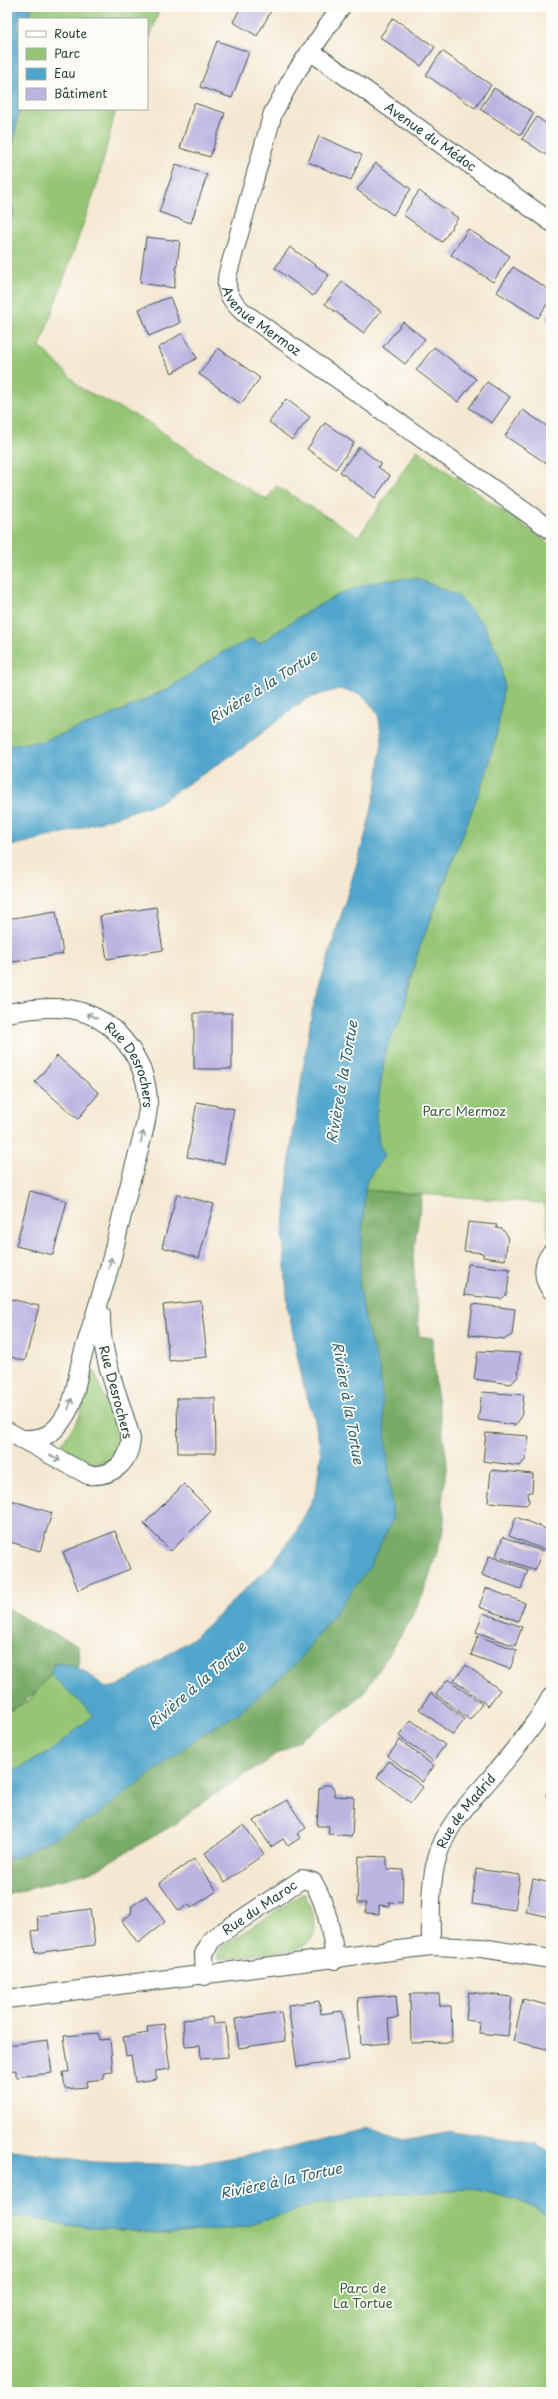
<svg xmlns="http://www.w3.org/2000/svg" width="558" height="2399" font-family="'Playpen Sans',sans-serif">
<rect width="100%" height="100%" fill="#fdfcf7"/>
<filter id="ink" filterUnits="userSpaceOnUse"><feTurbulence type="fractalNoise" baseFrequency=".025" numOctaves="2"/><feDisplacementMap in="SourceGraphic" scale="8" xChannelSelector="R" yChannelSelector="G"/><feConvolveMatrix kernelMatrix="1 2 1 2 8 2 1 2 1" color-interpolation-filters="sRGB"/></filter>
<filter id="wash" filterUnits="userSpaceOnUse"><feTurbulence type="fractalNoise" baseFrequency=".012" numOctaves="4" result="noise"/><feDisplacementMap in="SourceGraphic" scale="16" xChannelSelector="R" yChannelSelector="G"/><feGaussianBlur stdDeviation="0.9" result="paint"/><feColorMatrix in="noise" values="0 0 0 0 0 0 0 0 0 0 0 0 0 0 0 0 0 1.4 0 .05"/><feComposite in="paint" operator="in"/></filter>
<g filter="url(#wash)">
<rect width="100%" height="100%" fill="#f5e8d2"/>
<path fill="#95c675" stroke="#5a8254" d="M31,7h129l-10,31 -3,-1v-18h-117z
M19,109h97l-19,76 -57,161 42,43 66,33 61,43 58,35 9,-14 83,50 58,-86 134,95v692l-2,1 -5,-35 -179,-13 2,-10 18,-25 -6,-11 -3,-28 10,-67 16,-33 15,-61 69,-181 12,-46 -121,-146 -31,10 -41,21 -45,30 -38,10 -54,36 -67,31 -62,22 -32,3v-512l7,-22 -7,-15v-15z
M92,1372h3l2,6c5,15 21,52 22,64 0,7 -3,12 -8,16 -14,15 -36,-3 -49,-11v-4l17,-25z
M50,1674l44,41 -43,36 -44,23v-62l22,-11z
M302,1894h3c9,25 21,44 -10,56l-75,9 -3,-2 3,-9z
M470,2189l52,13 29,15v175h-544v-175h19l41,8 101,9 75,-7 70,-22 81,-12z"/>
<path fill="#78ab66" stroke="#4c744d" d="M365,1190l57,5 -9,61 6,80 14,2 2,42 12,82 -5,40 3,12 -3,22 -19,59 -16,30 -44,69 -26,22 -134,86 -26,21 -84,48 -86,24v-36l12,-3 185,-123 33,-19 57,-48 72,-340 -7,-42z
M7,1608l34,20 37,17 1,22 -15,-4 -10,1c-8,23 -26,37 -47,48z"/>
<path fill="#50a5cc" stroke="#387180" d="M7,7h24l-1,12h-11v90l-12,72z
M7,196l7,14 -7,23z
M416,578l41,17 27,30 15,31 5,26 -6,46 -12,46 -69,181 -15,61 -16,33 -10,67 3,28 6,11 -18,25 -2,10 -6,94 7,42 14,46 13,147 -24,49 -75,98 -57,48 -33,19 -108,83 -77,40 -12,3v-85l44,-23 43,-36 -44,-41 4,-10c22,-3 36,12 53,24l14,-3 74,-48 78,-74 24,-33 19,-37 5,-40 -7,-37 -10,-27 -16,-80 -5,-72 7,-82 22,-144 54,-178 11,-49 5,-44 -4,-27 -17,-19 -23,-5 -32,10 -66,51 -82,53 -86,28 -65,16v-102l32,-3 62,-22 67,-31 53,-36 31,-14 9,4c35,-24 73,-52 115,-61 13,-3 27,-3 40,-4z
M369,2127l35,13 47,-9 85,12 15,11v63l-29,-15 -52,-13 -76,4 -81,12 -70,22 -75,7 -101,-9 -41,-8h-19v-68l86,13 96,3 101,-17z"/>
<g id="blocks">
<path fill="#bcb4e1" d="M241,7h23l7,4 -14,25 -24,-14z
M393,18l42,29 -14,19 -41,-29z
M217,41l32,11 -17,46 -32,-11z
M442,51l49,34 -16,23 -49,-33z
M494,88l40,25 -13,22 -41,-26z
M194,103l31,10 -15,44 -30,-9z
M537,117l14,10v31l-29,-19z
M319,136l43,19 -11,25 -43,-18z
M376,163l35,26 -18,26 -36,-25z
M176,164l31,11 -16,48 -32,-11z
M419,191l39,27 -16,24 -39,-27z
M468,229l42,27 -17,26 -42,-27z
M146,237l34,4 -6,47 -34,-5z
M290,247l39,28 -16,21 -38,-28z
M513,267l38,24v7l-13,20 -41,-26z
M342,282l39,29 -17,22 -39,-29z
M170,297l10,26 -31,13 -10,-27z
M551,310v13l-6,-4z
M403,322l22,17 -20,25 -22,-17z
M182,333l15,25 -25,15 -14,-25z
M434,347l42,32 -18,23 -42,-32z
M218,348l42,30 -19,26 -42,-30z
M487,382l23,15 -18,26 -23,-15z
M286,399l24,18 -18,23 -23,-18z
M523,410l28,19v27l-5,7 -41,-27z
M325,423l29,20 -18,26 -29,-20z
M359,447l22,17 -3,3 12,9 -15,22 -35,-26z
M156,907l7,43 -56,9 -7,-43z
M56,911l7,43 -56,9v-44z
M194,1013h38v56h-38z
M57,1056l42,37 -21,26 -43,-37z
M197,1102l37,7 -10,55 -37,-7z
M30,1191l37,10 -14,54 -37,-9z
M177,1194l37,10 -15,54 -37,-11z
M468,1222l29,3 -1,3 6,1 6,7 -3,24 -22,-3v-4l-19,-2z
M468,1264l42,5 -3,25 -6,5 -37,-4z
M7,1298l32,8 -14,55 -18,-5z
M201,1301l6,56 -38,4 -6,-56z
M473,1304l42,5 -3,26 -7,4 -36,-4z
M478,1351l42,2 -2,24 -7,7 -37,-5z
M482,1392l42,3 -3,23 -6,7 -37,-5z
M177,1398h38l1,55h-38z
M486,1433l43,3 -3,23 -6,7 -37,-5z
M491,1470l42,4 -1,18h-4l1,10 -3,3 -38,-3z
M184,1484l27,27 -40,40 -27,-27z
M7,1499l45,14 -12,38 -33,-10z
M516,1517l35,14v11l-3,9 -39,-15z
M115,1531l15,38 -52,21 -15,-38z
M503,1537l39,14 -7,19 -39,-14z
M489,1556l39,14 -7,19 -39,-14z
M486,1588l39,15 -7,18 -39,-14z
M483,1613l39,14 -7,19 -39,-14z
M478,1636l39,14 -7,19 -39,-14z
M466,1665l34,25 -12,16 -34,-26z
M448,1679l34,25 -12,16 -34,-26z
M431,1693l34,26 -12,16 -34,-26z
M411,1720l34,25 -12,16 -34,-25z
M400,1740l34,26 -12,16 -34,-26z
M389,1761l34,26 -12,16 -34,-26z
M550,1776h1v21l-5,-1z
M324,1785h6l4,5v6l20,1 -2,39 -24,-2 1,-8h-12l2,-37z
M287,1800l19,28 -9,6 3,4 -12,8 -5,-7 -12,8 -17,-26z
M244,1825l20,29 -39,28 -20,-29z
M359,1856l28,1v12l16,1 -1,33 -13,-1v4l-10,-1v9l-13,-1v-10h-9z
M194,1859l23,32 -26,17 -2,-4 -10,7 -20,-28z
M476,1869l44,6 -5,35 -43,-6z
M533,1879l18,4v34l-25,-5z
M146,1896l19,26 -27,21 -16,-22 9,-7 1,-8z
M90,1909l5,36 -60,8 -3,-22 7,-1 -2,-14z
M469,1992l43,5 -4,39 -29,-3 1,-11 -14,-2z
M410,1994h29l1,12h11l1,36 -41,1z
M396,1995l2,23 -10,1 2,24 -29,2 -3,-47z
M523,1999l28,7v44l-38,-9z
M319,2001l2,13 21,-3 7,49 -52,7 -9,-62z
M281,2012l4,29 -46,7 -4,-29z
M212,2017l1,7 13,-1 2,34 -27,2 -1,-14 -15,1 -2,-26z
M164,2024l6,45 -15,2 2,8 -22,3 -4,-27 -5,1 -3,-19 25,-4 -1,-7z
M98,2033l1,7 11,-1 3,33 -9,1v6l-18,2 1,6 -22,2 -2,-17h6l-5,-36z
M48,2040l4,33 -36,4v-7l-9,1v-26z"/>
</g>
</g>
<g filter="url(#ink)">
<use href="#blocks" fill-opacity="0" stroke="#3f574c" stroke-width="1"/>
<g fill="none" stroke-linecap="round" stroke-linejoin="round">
<defs>
<g id="street">
<path id="s1" d="M341,7l-47,68 -21,38 -45,160c-4,17 2,27 15,39l308,218"/>
<path id="s2" d="M310,51l241,171"/>
<path id="s3" d="M7,1013c21,-4 42,-7 63,-4 46,8 79,52 78,98 -1,16 -7,34 -11,50 -9,33 -17,66 -25,100 -9,35 -21,69 -31,104 -4,17 -6,40 -16,55 -11,19 -23,24 -44,23"/>
<path d="M551,1253c-9,11 -9,26 0,37"/>
<path d="M7,1431l81,44c25,2 41,-12 43,-36 -11,-42 -31,-81 -30,-125"/>
<path id="s4" d="M431,1946c0,-29 -2,-59 6,-88 9,-32 31,-54 52,-78 22,-26 46,-53 62,-83"/>
<path id="s5" d="M205,1976l-1,-22 8,-15 90,-60 11,3c14,22 19,52 22,78"/>
<path d="M7,1999l424,-53 51,2 69,11"/>
</g>
</defs>
<use href="#street" stroke="#3f574c" stroke-width="20"/>
<use href="#street" stroke="#fff" stroke-width="18"/>
</g>
<defs><path id="oneway-shaft" d="M-6 0H5M1.5-3L5.5 0L1.5 3" fill="none" stroke-width="1.6" stroke-linecap="round" stroke-linejoin="round"/></defs>
<g stroke="#8f9e9a">
<use href="#oneway-shaft" transform="translate(92 1016) rotate(-156)"/>
<use href="#oneway-shaft" transform="translate(142 1137) rotate(-76)"/>
<use href="#oneway-shaft" transform="translate(110 1263) rotate(-76)"/>
<use href="#oneway-shaft" transform="translate(70 1404) rotate(-72)"/>
<use href="#oneway-shaft" transform="translate(55 1458) rotate(29)"/>
</g>
</g>
<g text-anchor="middle" stroke-width="3.5" stroke-linejoin="round" paint-order="stroke">
<g font-size="13" fill="#1f3d34" stroke="#fdfcf7">
<text dy="5" stroke="none"><textPath href="#s2" startOffset="148">Avenue du Médoc</textPath></text>
<text dy="5" stroke="none"><textPath href="#s1" startOffset="356">Avenue Mermoz</textPath></text>
<text dy="5" stroke="none"><textPath href="#s3" startOffset="152">Rue Desrochers</textPath></text>
<text transform="translate(116 1392) rotate(75)" y="5">Rue Desrochers</text>
<text dy="5" stroke="none"><textPath href="#s4" startOffset="144">Rue de Madrid</textPath></text>
<text dy="5" stroke="none"><textPath href="#s5" startOffset="96">Rue du Maroc</textPath></text>
</g>
<g font-size="13" fill="#3c5f44" stroke="#fdfcf7">
<text x="464" y="1116">Parc Mermoz</text>
<text x="363" y="2293">Parc de<tspan x="363" dy="15">La Tortue</tspan></text>
</g>
<g font-size="14" font-style="italic" fill="#306169" stroke="#fdfcf7">
<text transform="translate(263 687) rotate(-32)" y="5">Rivière à la Tortue</text>
<text transform="translate(342 1082) rotate(-80)" y="5">Rivière à la Tortue</text>
<text transform="translate(348 1403) rotate(80)" y="5">Rivière à la Tortue</text>
<text transform="translate(197 1685) rotate(-41)" y="5">Rivière à la Tortue</text>
<text transform="translate(281 2181) rotate(-12)" y="5">Rivière à la Tortue</text>
</g>
</g>
<rect width="558" height="2399" fill="none" stroke="#fdfcf7" stroke-width="24"/>
<rect x="18" y="18" width="130" height="92" fill="#fdfcf7" stroke="#a4b0a9"/>
<rect x="26" y="31" width="20" height="6" fill="#ffffff" stroke="#a4b0a9"/>
<text x="54" y="38" font-size="12" fill="#1f3d34">Route</text>
<rect x="26" y="48" width="20" height="12" fill="#95c675" stroke="#a4b0a9"/>
<text x="54" y="58" font-size="12" fill="#1f3d34">Parc</text>
<rect x="26" y="68" width="20" height="12" fill="#50a5cc" stroke="#a4b0a9"/>
<text x="54" y="78" font-size="12" fill="#1f3d34">Eau</text>
<rect x="26" y="88" width="20" height="12" fill="#bcb4e1" stroke="#a4b0a9"/>
<text x="54" y="98" font-size="12" fill="#1f3d34">Bâtiment</text>
</svg>
